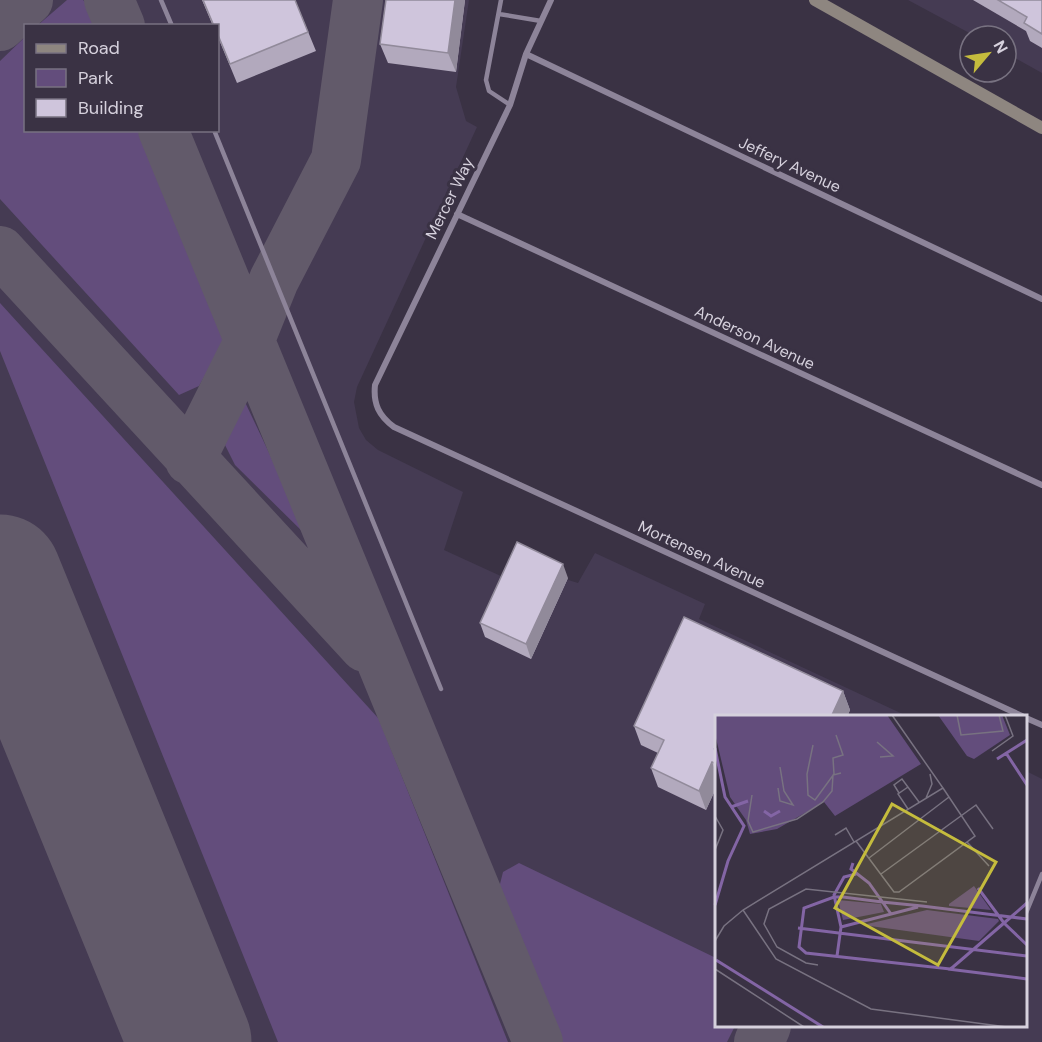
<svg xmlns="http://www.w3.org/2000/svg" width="1042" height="1042" font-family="'DM Sans',sans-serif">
<rect width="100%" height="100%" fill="#3a3244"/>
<path fill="#453b53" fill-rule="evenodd" d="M0,0h469l-13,87 10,34 11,6 -120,260 -3,15 5,26 7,12 12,10 85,42 -19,58 111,51 10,-22 13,4 17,-30 110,51 -6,15 208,97h-191v310h310v-255l16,8v263h-1042zM26,26h192v104h-192z
M908,0h134v73l-36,-20v-17h-31z"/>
<path fill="#634d7c" d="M67,0h16l8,7 7,18h-60z
M25,37l1,93 114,1 85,210 -26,45 -20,9 -179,-196v-138z
M0,303l379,416 129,323h-230l-278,-691z
M244,400l66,139 -75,-74 -10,-20z
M519,863l197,95v68h19l-8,16h-166l-62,-154 4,-16z"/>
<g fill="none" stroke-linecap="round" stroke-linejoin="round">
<path stroke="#625a6a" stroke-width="50" d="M109,0l11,26
M0,26l28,-26
M163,130l375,912
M0,251l365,396
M190,460l59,-118 25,-62 62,-120 22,-160
M759,1042l7,-16"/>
<path stroke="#625a6a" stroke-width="123" d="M0,576l190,466"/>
<path stroke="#8d8499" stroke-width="4.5" d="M161,0l11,26
M501,0l-15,80 3,11 21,14
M499,14l42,7
M214,130l227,559
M1026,913l16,-39"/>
<path stroke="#8d8499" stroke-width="6" d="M551,0l-25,54 -16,51 -135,280c-2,19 4,31 19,42l628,289
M526,54l516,245
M457,214l585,271
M1026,718l16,7"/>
<path stroke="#8e8680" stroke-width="12" d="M815,0l227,128"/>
</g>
<path fill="#b2a9bd" d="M202,0h93l21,51 -79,32 -19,-46v-11h-5z
M386,0h79l-9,72 -68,-9 -8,-19z
M973,0h69v48l-12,-7 -4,-10z
M568,578l-37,81 -46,-22 -5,-14z
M684,617l159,74 7,19 -3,7h-130v69l-11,24 -48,-23 -7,-19 7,-15 -17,-8 -7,-19z"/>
<path fill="#918a9a" d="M455,0h10l-9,72 -8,-19z
M563,564l5,14 -37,81 -5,-15z
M843,691l7,19 -3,7h-16z
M712,762l5,13v11l-11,24 -7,-19z"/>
<path fill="#cfc5dc" stroke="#918a9a" stroke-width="1.5" d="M203,0h92l13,32 -78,32 -12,-29v-9h-4z
M386,0h69l-7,53 -68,-9z
M998,0h44v34l-18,-11 3,-6z
M517,542l46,22 -37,80 -46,-21z
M684,617l159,74 -12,26h-114v47l-5,-2 -13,29 -48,-23 13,-28 -30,-14z"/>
<g text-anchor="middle" stroke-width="6" stroke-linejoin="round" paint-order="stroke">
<g font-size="16" fill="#d6d1dd" stroke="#3a3244">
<text transform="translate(790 164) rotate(25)" y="6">Jeffery Avenue</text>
<text transform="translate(449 198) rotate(-64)" y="6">Mercer Way</text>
<text transform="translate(755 337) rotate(25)" y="6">Anderson Avenue</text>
<text transform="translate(702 554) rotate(25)" y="6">Mortensen Avenue</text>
</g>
</g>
<g transform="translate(715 715)">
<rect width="312" height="312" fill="#3a3244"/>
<path d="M0,0h172l34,49 -86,52 -11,-14 -47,27 -27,5 -4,-14 -16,-23 -15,-63zM223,0h64l8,20 -36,24 -7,-3zM259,171l17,24 -42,-4v-2zM123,185l43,4 3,8 -41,8zM212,195l71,9 1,2 -20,20 -116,-16z" fill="#634d7c"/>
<path fill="none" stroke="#8365a5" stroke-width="3" d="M0,33l10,49 19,29 -16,35 -13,44M291,38l21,32M282,44l30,-19M16,92l17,-6M49,96l7,5 9,-5M138,148l-2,6 18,14 22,31M263,173l26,35 23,22M312,188l-16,14 -7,6 -44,38 -7,6 -3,2 -144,-16 -7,-6 5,-39 30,-11h9l39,5 40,4 89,11 16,2M126,212l-7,-32 10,-18 12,-3M83,213l229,28M122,241l4,-29 77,-20M1,245l107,67M233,254l79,10"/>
<path fill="none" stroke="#787281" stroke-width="1.5" d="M242,0l4,20 42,-4 -4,-16M162,27l16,14 -13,1M98,30l-6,29 1,21 7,5 19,-26 -1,-16 10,-3 -7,-20M277,36l21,-15 -8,-21M193,72l-10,7 10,15M63,73l2,13 13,4 -9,-14 -4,-24M184,78l-5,-8 8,-6 17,23M37,80l-4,26 5,11 44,-13 26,-17 9,-11 1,-16 8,-2M211,83l6,-14 -2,-10M0,101l8,14 -8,20M120,120l11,-7 8,14M141,126l38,51h5l76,-56 -32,-48M252,127l22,24M154,143l80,-61M166,159l95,-69 17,24M28,195l33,49 95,50 136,18M0,226l9,-15 19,-16 200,-122 -51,-73M103,250l-12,-2 -29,-16 -13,-23 5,-15 37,-20 121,13M0,254l89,58"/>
<path fill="#c5bc3d" fill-opacity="0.15" stroke="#c5bc3d" stroke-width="3" d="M177,89l104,58 -58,103 -103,-57z"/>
<rect width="312" height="312" fill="none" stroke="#d6d1dd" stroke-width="3"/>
</g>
<rect x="24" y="24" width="195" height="108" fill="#3a3244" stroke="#787281" stroke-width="1.5"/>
<rect x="36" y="44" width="30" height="9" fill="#8e8680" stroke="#787281" stroke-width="1.5"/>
<text x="78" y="54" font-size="18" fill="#d6d1dd">Road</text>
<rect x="36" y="69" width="30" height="18" fill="#634d7c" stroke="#787281" stroke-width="1.5"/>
<text x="78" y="84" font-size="18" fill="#d6d1dd">Park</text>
<rect x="36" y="99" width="30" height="18" fill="#cfc5dc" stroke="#787281" stroke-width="1.5"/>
<text x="78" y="114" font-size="18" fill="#d6d1dd">Building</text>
<g transform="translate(988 54) rotate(61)"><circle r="28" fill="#3a3244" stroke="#787281" stroke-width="1.5"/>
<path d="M0-4.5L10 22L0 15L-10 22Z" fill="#c5bc3d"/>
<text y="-9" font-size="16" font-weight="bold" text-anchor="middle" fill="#d6d1dd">N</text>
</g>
</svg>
